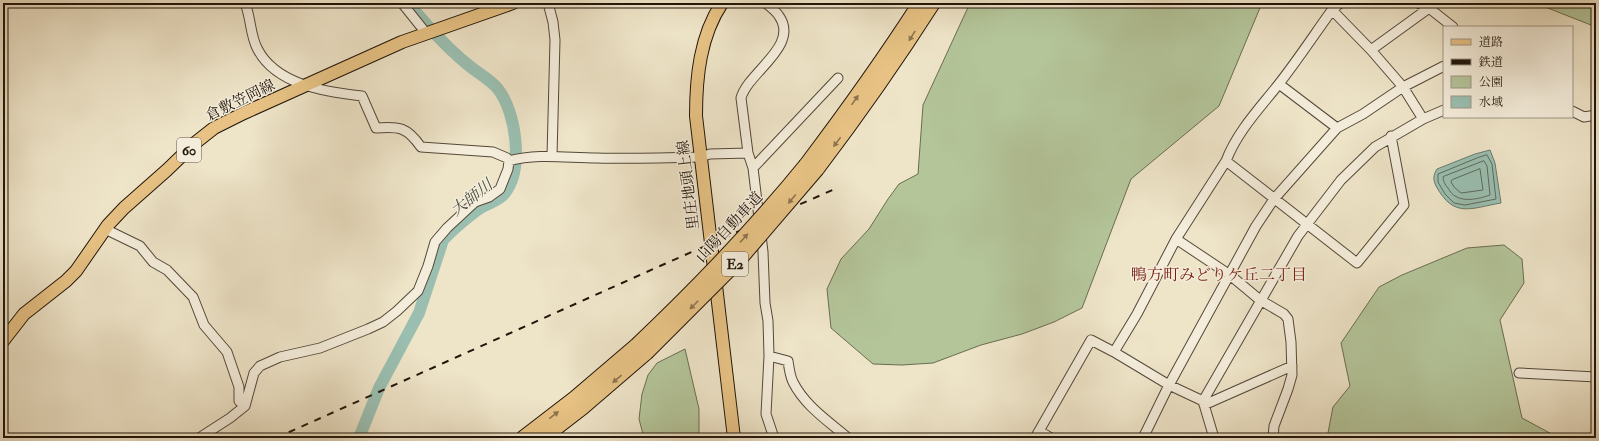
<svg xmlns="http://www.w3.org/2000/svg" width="1599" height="441" font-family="'IM FELL Double Pica','Noto Serif JP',serif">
<rect width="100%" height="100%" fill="#eee4c8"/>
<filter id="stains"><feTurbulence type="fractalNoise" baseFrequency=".005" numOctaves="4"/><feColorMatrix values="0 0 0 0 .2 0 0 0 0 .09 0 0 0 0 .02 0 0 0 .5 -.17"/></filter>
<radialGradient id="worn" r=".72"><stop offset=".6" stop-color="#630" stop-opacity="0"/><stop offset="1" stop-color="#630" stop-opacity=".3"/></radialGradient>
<path fill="#b4c59a" stroke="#6a6c52" d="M970,3h292l-43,103 -88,73 -49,129 -28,14 -32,12 -41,11 -48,18 -31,2 -29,-1 -42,-36 -4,-39 14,-30 28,-30 19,-30 11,-15 19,-10 5,-69z
M1535,3h61v24z
M1504,245l18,14 2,24 -24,37 22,98 37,20h-232l6,-31 17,-21 -9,-43 38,-56 23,-12 65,-27z
M685,349l14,60v29h-55l-5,-19 3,-25 6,-19 9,-12z"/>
<path fill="#9abfb1" stroke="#697b6e" d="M1490,150l5,13 6,40c-30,5 -47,16 -65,-17 -3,-6 -3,-11 1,-17l38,-15z"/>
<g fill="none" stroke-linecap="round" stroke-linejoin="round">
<path stroke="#5d6a5d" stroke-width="1" d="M1487,155l5,9 4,35 -31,6 -11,-2 -9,-9 -7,-12v-8l39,-16z
M1484,161l3,5 3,29c-14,5 -34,9 -42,-7 -3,-3 -5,-7 -5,-11z
M1480,169l3,21 -22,3 -7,-6 -3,-5 1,-2z"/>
<path stroke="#9abfb1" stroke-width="12" d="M359,438l20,-50 40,-75 24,-73c8,-9 29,-27 39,-33 9,-5 17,-6 23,-14 19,-25 11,-81 -7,-104 -8,-10 -22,-17 -31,-25 -22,-18 -41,-40 -59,-61"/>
<defs>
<path id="minor" d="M245,3c6,15 5,31 12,45 18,37 69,44 105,48l14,32c23,-2 31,-1 45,19l72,5 14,6 2,3c29,-8 58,-3 88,-3 34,1 69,0 103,-1l10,-3 38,-1
M402,3l24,30
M548,3l5,19 2,18 -3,116
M766,3c4,4 10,8 13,13 21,30 -31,56 -38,82l7,55 5,15 10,84 2,51 3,18 1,35 -3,58 8,24
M1418,3l11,5 24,19
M1332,10l39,40 32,37 20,32
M1371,50l58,-42
M1279,84l58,44
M1572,111l12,6 12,-2
M1226,161l131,102 47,-58 -13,-69
M753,168l85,-90
M105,229l35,17 13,16 14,8 26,27 11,28 23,27 12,35v14l6,5
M1176,239l54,36 30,25 24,14 4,5 3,23 1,33 -4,14 -14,37 -1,12
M1114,352l23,-38 39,-75 50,-78c11,-29 33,-52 52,-76 19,-24 36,-50 54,-75l8,-7
M769,356l19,5c1,7 2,15 5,21 12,24 35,39 55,56
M1519,373l77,4
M1204,405l88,-39
M1039,431l12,7
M199,438l31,-20 15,-12 9,-33 6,-7 20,-9 40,-9 48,-19 15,-7 14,-11 21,-20 10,-25 7,-24 12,-14 28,-26 14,-5 11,-8 8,-20 1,-8
M1035,438l56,-98 23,12 55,33 34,16
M1143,438l26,-53 87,-159 18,-27 63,-71 26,-14 40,-27 41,-21
M1214,438l-11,-37 95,-165 43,-56 34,-33 48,-28 21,-9"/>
<path id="major" d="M722,3c-22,33 -26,74 -26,113l38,322
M3,341l21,-27 42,-33 10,-10 32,-46 16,-17 43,-38 28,-27 19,-15 30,-15 158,-71 111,-39"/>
<path id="highway" d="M806,165c40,-53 78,-106 114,-162
M817,169c41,-54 79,-108 116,-166
M523,438l52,-40 62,-53
M543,438l39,-30 64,-55"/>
</defs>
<use href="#minor" stroke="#544839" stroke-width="11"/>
<use href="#major" stroke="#201409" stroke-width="14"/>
<use href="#highway" stroke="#201409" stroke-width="16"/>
<use href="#minor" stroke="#f4eddb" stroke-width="9"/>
<use href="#major" stroke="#e7c284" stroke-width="12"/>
<use href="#highway" stroke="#e7c284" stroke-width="14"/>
<path stroke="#201409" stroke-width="2" stroke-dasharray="7 7" stroke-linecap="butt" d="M276,438l384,-172 177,-78"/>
<defs>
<path id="highway-bridge" d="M637,345c60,-57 117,-116 169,-180
M646,353l93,-93 78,-91"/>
</defs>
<use href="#highway-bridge" stroke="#201409" stroke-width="16" stroke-linecap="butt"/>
<use href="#highway-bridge" stroke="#e7c284" stroke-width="14"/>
</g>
<defs><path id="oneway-solid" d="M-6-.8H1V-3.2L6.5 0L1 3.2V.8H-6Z"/></defs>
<g fill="#8d744d">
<use href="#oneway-solid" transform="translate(912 36) rotate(122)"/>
<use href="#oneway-solid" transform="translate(855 100) rotate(-55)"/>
<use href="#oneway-solid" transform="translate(837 142) rotate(127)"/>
<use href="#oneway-solid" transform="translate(792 199) rotate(130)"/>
<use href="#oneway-solid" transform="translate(744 238) rotate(-48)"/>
<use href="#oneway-solid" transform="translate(694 305) rotate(135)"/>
<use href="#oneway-solid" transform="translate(617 379) rotate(139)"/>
<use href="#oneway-solid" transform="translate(554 415) rotate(-38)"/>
</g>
<g text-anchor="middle" stroke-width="3" stroke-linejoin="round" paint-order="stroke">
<g fill="#f4eddb" stroke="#605548" stroke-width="1">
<rect x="177" y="138" width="24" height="24" rx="3"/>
<rect x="722" y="252" width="26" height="24" rx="3"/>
</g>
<g font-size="14" font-weight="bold" fill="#201409">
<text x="189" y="155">60</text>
<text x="735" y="269">E2</text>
</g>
<g font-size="15" fill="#201409" stroke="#f4eddb">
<text transform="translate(240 100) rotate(-26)" y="5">倉敷笠岡線</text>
<text transform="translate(688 185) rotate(-97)" y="5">里庄地頭上線</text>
<text transform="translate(729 227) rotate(-47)" y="5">山陽自動車道</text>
</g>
<g font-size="16" font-style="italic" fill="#4b5044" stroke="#f4eddb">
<text transform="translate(471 197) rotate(-38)" y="6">大師川</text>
</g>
<g font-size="16" fill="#7a1f14" stroke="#f4eddb">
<text x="1219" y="280">鴨方町みどりケ丘二丁目</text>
</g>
</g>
<rect width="1599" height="441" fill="none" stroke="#eee4c8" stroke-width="16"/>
<rect x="4" y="4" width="1591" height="433" fill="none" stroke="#201409" stroke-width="2"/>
<rect x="8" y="8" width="1583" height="425" fill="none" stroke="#201409"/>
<rect x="1443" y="26" width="130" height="92" fill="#f4eddb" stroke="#9f9687"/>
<rect x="1451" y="39" width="20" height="6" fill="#e7c284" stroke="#9f9687"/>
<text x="1479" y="46" font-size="12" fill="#201409">道路</text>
<rect x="1451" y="59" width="20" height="6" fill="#201409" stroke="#9f9687"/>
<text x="1479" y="66" font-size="12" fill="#201409">鉄道</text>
<rect x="1451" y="76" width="20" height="12" fill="#b4c59a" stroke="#9f9687"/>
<text x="1479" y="86" font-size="12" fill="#201409">公園</text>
<rect x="1451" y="96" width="20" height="12" fill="#9abfb1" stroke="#9f9687"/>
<text x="1479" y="106" font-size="12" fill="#201409">水域</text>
<rect width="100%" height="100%" filter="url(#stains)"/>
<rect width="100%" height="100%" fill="url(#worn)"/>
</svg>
